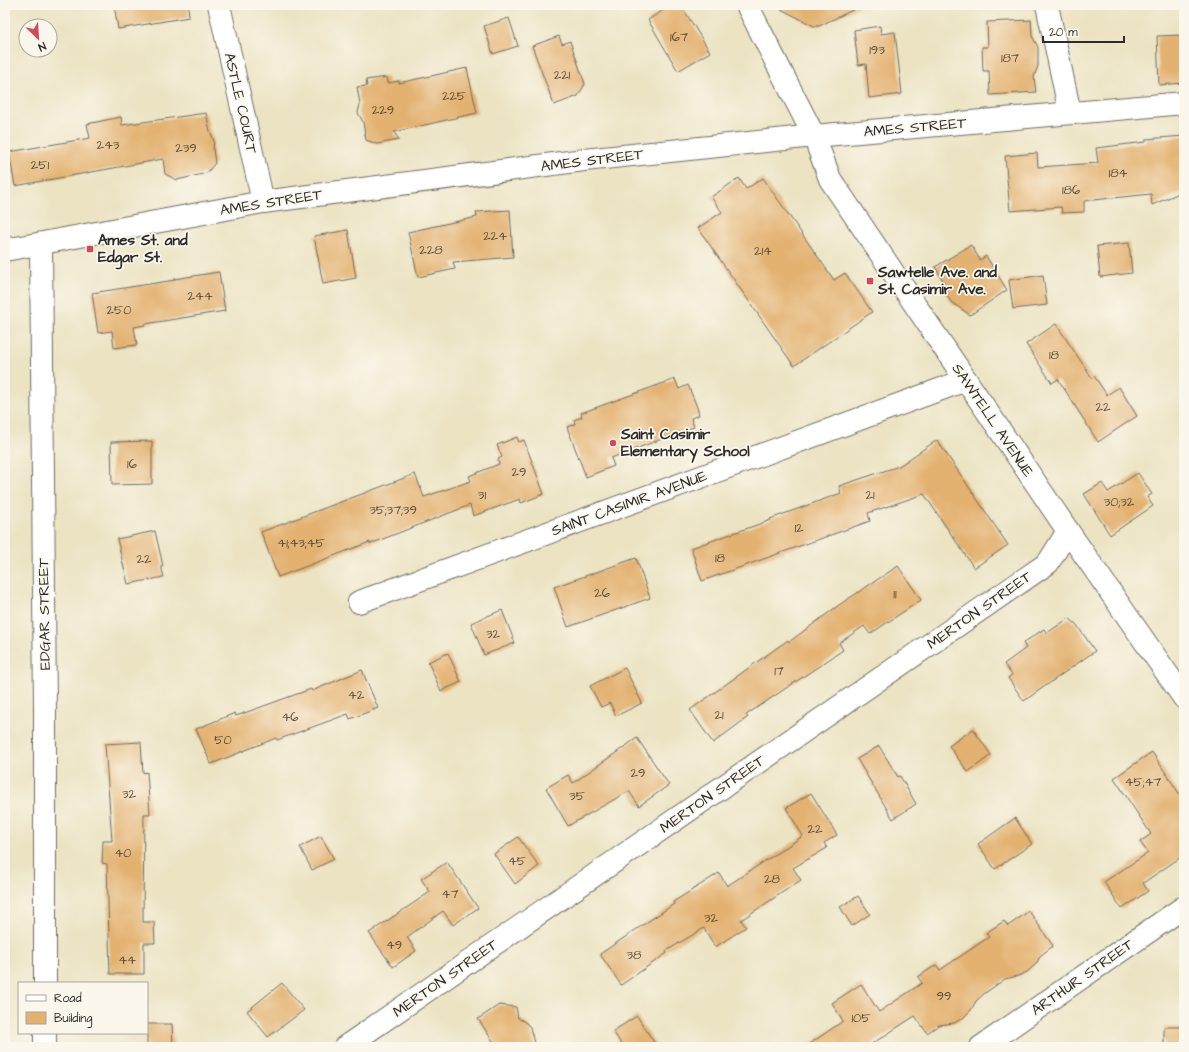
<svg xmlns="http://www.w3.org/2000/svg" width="1189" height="1052" font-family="'Architects Daughter',sans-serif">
<rect width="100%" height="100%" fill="#fbf7ec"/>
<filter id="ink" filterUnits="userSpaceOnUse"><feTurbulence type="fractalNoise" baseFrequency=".025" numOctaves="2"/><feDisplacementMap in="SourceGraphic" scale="8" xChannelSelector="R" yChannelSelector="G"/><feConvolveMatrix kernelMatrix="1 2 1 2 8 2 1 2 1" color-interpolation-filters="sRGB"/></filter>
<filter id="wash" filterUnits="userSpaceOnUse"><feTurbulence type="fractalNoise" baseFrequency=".012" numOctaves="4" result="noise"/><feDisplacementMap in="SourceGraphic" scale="16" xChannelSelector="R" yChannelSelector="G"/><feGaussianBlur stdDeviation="0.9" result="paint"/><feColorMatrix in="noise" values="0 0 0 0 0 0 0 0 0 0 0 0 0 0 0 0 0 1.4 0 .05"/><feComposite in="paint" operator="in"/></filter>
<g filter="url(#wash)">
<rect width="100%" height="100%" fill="#ebe3c2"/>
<g id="blocks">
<path fill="#e3b170" d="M114,5h74l1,12 -71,12z
M671,5h10l29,47 -32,19 -30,-51z
M773,5h90l-44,21h-5z
M509,18l9,28 -25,8 -9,-28z
M1031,20l1,16 6,11v19l-4,11 2,15 -46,3 -1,-24h-6l-1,-24h6l-1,-25z
M880,26l1,8 14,-2 7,62 -33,4 -3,-34 -8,1 -4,-35z
M1184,35v48l-25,2 -2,-49z
M559,36l3,8 8,-3 15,43 -7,12 -24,9 -22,-59z
M467,68l10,45 -83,19 5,8 -22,4 -11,-4 -3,-18 -5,-9 2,-9 -3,-17 10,-1 -1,-6 21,-3 1,6 11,-2v2z
M206,113l4,18 4,10 -1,8 2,14 -8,10 -30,7 -12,-6 -2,-15 -148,27 -6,-34 81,-14 -3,-14 34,-7 1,8z
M1184,136v55l-32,14 -1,-11 -67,7v11l-22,1 -1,-6 -51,4 -5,-55 32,-3 1,14 60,-4 -2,-15 50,-6v-3z
M739,178l7,11 17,-11 71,102 11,-7 27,39 -78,54 -96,-138 24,-16 -11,-15z
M510,210l3,47 -60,5 2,7 -37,8 -10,-45 69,-15 -1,-5z
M348,230l8,48 -33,6 -9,-48z
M1129,243l3,30 -32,4 -3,-31z
M971,245l9,15 6,-4 21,34 -37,25 -19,-13 -11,-18 4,-2 -9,-15z
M219,272l6,39 -80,13v1l-11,2 3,18 -23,3 -2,-17 -14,2 -6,-40 83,-13 -1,-1z
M1043,275l4,30 -34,4 -4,-29z
M1056,324l36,54 2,-2 13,19 12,-8 18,29 -39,26 -40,-63 -6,4 -26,-39z
M675,379l4,10 9,-4 9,22 2,8 -8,3 3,9 -83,31 3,8 -28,11 -19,-50 8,-3 -1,-4 8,-3 -1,-4z
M517,437l2,5 5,-2 20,54 -23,9 -1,-4 -47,17 -3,-11 -100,39v-2l-92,35 -17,-45 154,-58 9,23 47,-16 -2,-5 30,-12 -1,-5 4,-2 -5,-12z
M937,440l71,105 -34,23 -50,-74 -56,19 2,8 -168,60 -11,-33 80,-28 -1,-1 71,-26 -2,-7 60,-20z
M152,441v43l-40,1 -1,-43z
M1138,473l14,21 -5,3 6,9 -43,29 -26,-41 18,-11 6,9z
M155,531l8,35h-2l3,11 -36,7 -11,-45z
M636,558l14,40 -82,29 -14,-40z
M898,566l23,34 -51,34 -6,-8 -25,17 4,7 -97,65 2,2 -35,26 -23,-33 67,-48 31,-22 1,2 50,-37z
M502,610l13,33 -31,12 -13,-32z
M1069,618l7,6 19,27 -71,50 -16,-23 4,-3 -8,-11 22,-16 -3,-5 21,-14 3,4z
M448,653l13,29 -20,9 -13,-29z
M625,668l17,35 -26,13 -6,-13 -9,4 -11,-21z
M362,670l16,38 -28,11 -2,-5 -71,26 -1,-2 -65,26 -15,-35 39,-16 1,3 75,-27 1,2z
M973,729l18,26 -23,17 -19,-26z
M637,738l32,47 -30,21 -10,-15 -61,35 -22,-38 22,-13 5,8z
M141,742l2,31 4,-1 3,42h-6l-1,108h11l1,21h-11v31h-34l-3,-110 -5,-1 1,-22h9l-7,-97z
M879,746l19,31 2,-1 16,28 -23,15 -36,-60z
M1152,752l32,49v54l-41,28 5,8 -26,18 -18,-27 44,-29 -8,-11 11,-8 -37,-56z
M811,793l26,42 -13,8 3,5 -34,20 8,12 -60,40 5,7 -31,20 -11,-19 -38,23 1,2 -46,32 -21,-31 74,-50 -1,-2 46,-29 8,13 76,-50 -17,-28z
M1015,818l17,26 -37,25 -17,-25z
M321,836l13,23 -22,11 -12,-23z
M518,837l21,29 -24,18 -21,-30z
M447,862l31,46 -25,17 -10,-14 -36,26 9,14 -23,16 -24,-34 61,-41 -9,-13z
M858,896l12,18 -18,12 -12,-19z
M1029,911l24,35 -12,9 -5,9 -9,8 -9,4 -13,3 -20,14 -9,8 -5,9 -8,8 -9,5 -15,2 -12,8 -12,-17 -48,31h-62l38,-26 -11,-18 29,-19 18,28 43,-29 -4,-6 18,-12 4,5 49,-33 -3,-4 18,-12 4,5z
M282,983l22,27 -36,27 -21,-26z
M499,1005l17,2 2,11 7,4 5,5 5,20h-38l-19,-28z
M637,1016l20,31h-34l-10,-16z
M147,1024h25l1,23h-26z
M1164,1027h20v15l-7,5h-13z"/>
</g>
</g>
<g filter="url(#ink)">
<use href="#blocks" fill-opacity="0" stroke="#6e6b60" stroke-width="1"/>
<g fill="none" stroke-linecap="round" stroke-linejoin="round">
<defs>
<path id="minor" d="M219,5l44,197
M747,5l67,131
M1047,5l23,108
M41,244l4,465v274
M359,602l607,-222
M45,1047v-14
M345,1047l703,-484 20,-32
M981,1047l203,-140"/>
<path id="tertiary" d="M814,136l16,43 238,352 116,167
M5,250l258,-48 321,-42 230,-24 370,-33"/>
</defs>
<use href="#minor" stroke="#6e6b60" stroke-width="24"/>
<use href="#tertiary" stroke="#6e6b60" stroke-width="24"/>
<use href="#minor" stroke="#fff" stroke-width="22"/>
<use href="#tertiary" stroke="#fff" stroke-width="22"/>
</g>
</g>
<g fill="#d1495b" stroke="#fbf7ec" stroke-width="1.5">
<rect x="86" y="245" width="8" height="8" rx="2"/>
<rect x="866" y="277" width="8" height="8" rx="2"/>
<circle cx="613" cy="443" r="4"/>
</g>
<g text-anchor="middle" stroke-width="3.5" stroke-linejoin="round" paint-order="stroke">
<g font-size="13" fill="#594c3c">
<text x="679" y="41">167</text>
<text x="877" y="54">193</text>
<text x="1010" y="62">187</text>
<text x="562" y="79">221</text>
<text x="454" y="100">225</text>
<text x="383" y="114">229</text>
<text x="108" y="149">243</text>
<text x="186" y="152">239</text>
<text x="40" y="169">251</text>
<text x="1118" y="177">184</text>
<text x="1071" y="194">186</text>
<text x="495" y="240">224</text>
<text x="431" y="254">228</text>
<text x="763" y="255">214</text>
<text x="200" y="300">244</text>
<text x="119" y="314">250</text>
<text x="1054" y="359">18</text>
<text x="1103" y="411">22</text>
<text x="132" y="468">16</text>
<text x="519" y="476">29</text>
<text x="482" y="499">31</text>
<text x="870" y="499">21</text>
<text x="1119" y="506">30;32</text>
<text x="393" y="514">35;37;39</text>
<text x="799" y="532">12</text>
<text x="301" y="547">41;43;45</text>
<text x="720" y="562">18</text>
<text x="144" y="563">22</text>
<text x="602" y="597">26</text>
<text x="895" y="598">11</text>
<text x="493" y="638">32</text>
<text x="779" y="675">17</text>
<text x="356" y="699">42</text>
<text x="719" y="719">21</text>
<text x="290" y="721">46</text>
<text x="223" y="744">50</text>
<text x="638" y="777">29</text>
<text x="1143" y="786">45;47</text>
<text x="129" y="798">32</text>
<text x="577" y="800">35</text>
<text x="815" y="833">22</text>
<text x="123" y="857">40</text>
<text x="517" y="865">45</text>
<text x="772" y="883">28</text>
<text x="450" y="898">47</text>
<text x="711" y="922">32</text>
<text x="394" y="949">49</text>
<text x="634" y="959">38</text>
<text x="127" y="964">44</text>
<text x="944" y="1000">99</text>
<text x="861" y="1022">105</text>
</g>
<g font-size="15" fill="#2b2b2b" stroke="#fbf7ec">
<text transform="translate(241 103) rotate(77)" y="5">ASTLE COURT</text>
<text transform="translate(915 127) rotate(-5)" y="5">AMES STREET</text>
<text transform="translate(592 160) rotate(-7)" y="5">AMES STREET</text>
<text transform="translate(271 202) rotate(-9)" y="5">AMES STREET</text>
<text transform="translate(993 420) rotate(56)" y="5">SAWTELL AVENUE</text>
<text transform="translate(629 503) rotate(-20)" y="5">SAINT CASIMIR AVENUE</text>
<text transform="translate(979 610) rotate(-35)" y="5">MERTON STREET</text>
<text transform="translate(44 614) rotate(-91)" y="5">EDGAR STREET</text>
<text transform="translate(712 794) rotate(-35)" y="5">MERTON STREET</text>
<text transform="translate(1082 977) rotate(-35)" y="5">ARTHUR STREET</text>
<text transform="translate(445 978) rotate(-35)" y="5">MERTON STREET</text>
</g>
<g font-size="15" font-weight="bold" fill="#2b2b2b" stroke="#fbf7ec" text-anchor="start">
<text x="98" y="245">Ames St. and<tspan x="98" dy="17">Edgar St.</tspan></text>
<text x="878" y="277">Sawtelle Ave. and<tspan x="878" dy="17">St. Casimir Ave.</tspan></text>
<text x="621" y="439">Saint Casimir<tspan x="621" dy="17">Elementary School</tspan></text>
</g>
</g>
<rect width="1189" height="1052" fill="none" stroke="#fbf7ec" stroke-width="20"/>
<rect x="18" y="982" width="130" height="52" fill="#fbf7ec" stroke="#a8a59f"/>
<rect x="26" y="995" width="20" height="6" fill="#ffffff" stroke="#a8a59f"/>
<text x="54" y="1002" font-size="12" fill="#2b2b2b">Road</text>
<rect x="26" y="1012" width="20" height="12" fill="#e3b170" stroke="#a8a59f"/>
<text x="54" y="1022" font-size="12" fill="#2b2b2b">Building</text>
<g transform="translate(38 38) rotate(155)"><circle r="19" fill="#fbf7ec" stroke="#a8a59f"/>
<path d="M0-3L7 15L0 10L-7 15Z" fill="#d1495b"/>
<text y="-6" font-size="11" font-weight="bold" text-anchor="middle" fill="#2b2b2b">N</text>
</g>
<path d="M1043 36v6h81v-6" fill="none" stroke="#2b2b2b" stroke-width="2"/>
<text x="1049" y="36" font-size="12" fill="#2b2b2b" stroke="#fbf7ec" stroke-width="3" paint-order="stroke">20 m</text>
</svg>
